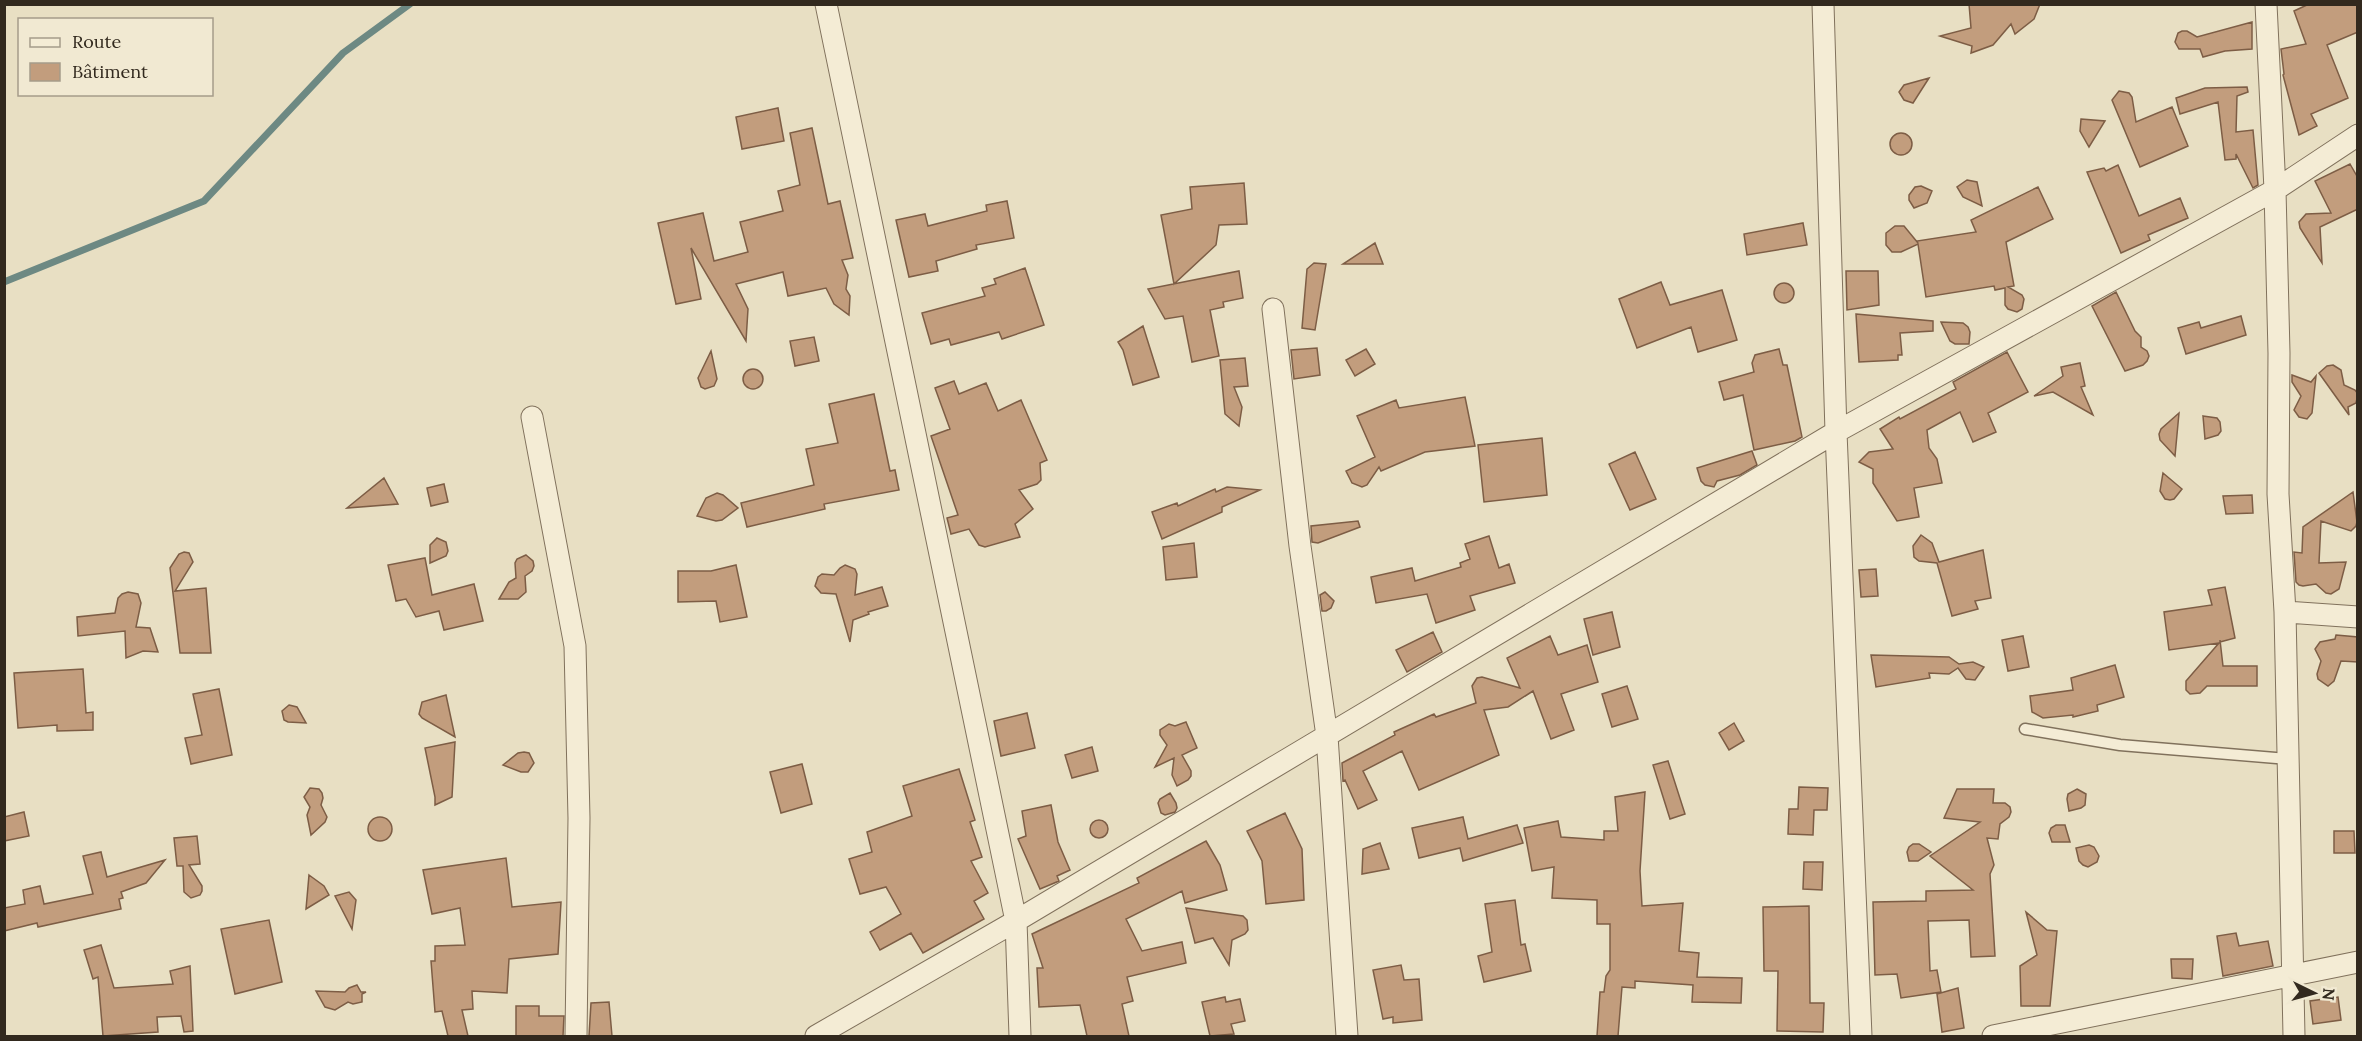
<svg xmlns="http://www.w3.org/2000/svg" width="2362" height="1041" font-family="Lora,serif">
<rect width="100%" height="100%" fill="#e8dfc3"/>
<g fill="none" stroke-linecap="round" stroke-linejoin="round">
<path stroke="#6d8983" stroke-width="7" d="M4,282l200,-81 139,-148 67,-49"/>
</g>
<path fill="#c29d7d" stroke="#7d5d45" stroke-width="1.5" d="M1969,4h71l-6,15 -19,15 -4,-10 -18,21 -22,8 1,-7 -32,-10 31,-8z
M2309,4h49v28l-31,13 21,53 -37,16 6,12 -18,9 -16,-60 1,-1 -3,-25 25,-5 -12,-33z
M2252,22v27l-27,2 -22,6 -3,-8h-21l-4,-7 3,-9 4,-2h5l10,6z
M1929,78l-16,25 -9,-3 -5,-8 5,-7z
M2247,87l1,5 -11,4 -1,36 17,-2 5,55 -5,3 -17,-34v5l-11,1 -7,-58 -38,12 -4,-16 29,-10z
M2119,91l10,2 3,4 4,25 36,-15 16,39 -48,21 -28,-67z
M778,108l6,33 -42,8 -6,-32z
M2081,119l24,2 -16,26 -9,-16z
M812,128l16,76 12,-3 13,57 -11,2 6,15 -2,14 4,7 -1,19 -15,-11 -8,-16 -38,8 -5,-24 -47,12 12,25 -2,32 -55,-93 10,51 -25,5 -18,-81 45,-10 11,48 34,-9 -8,-30 43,-11 -5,-20 22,-6 -10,-52z
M1890 144a11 11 0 1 1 22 0a11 11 0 1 1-22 0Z
M2350,164l8,14v31l-38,18 2,36 -22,-35 -1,-6 7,-8 25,-1 -16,-32z
M2118,165l21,51 41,-18 8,20 -40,17 2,5 -29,13 -34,-81 17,-4 2,3z
M1967,180l10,2 5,24 -19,-9 -6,-10z
M1244,183l3,41 -28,1 -3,20 -42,39 -13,-69 31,-6 -2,-22z
M1921,186l11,5 -5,12 -13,5 -5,-8v-5l6,-8z
M2038,187l15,32 -47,23 8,44 -6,1 14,8 2,4 -2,10 -5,3 -9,-3 -3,-4v-17l-10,2 -1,-4 -68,11 -8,-53 -17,8h-9l-6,-7v-12l9,-7h9l14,17 -1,-2 59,-9 -5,-12z
M1007,201l7,37 -38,7 1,4 -41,12 2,10 -29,6 -13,-57 29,-6 3,12 59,-15 -1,-6z
M1803,223l4,22 -60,10 -3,-21z
M1375,243l8,21h-40z
M1314,263l12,1 -11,66 -13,-2 5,-59z
M1025,268l19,57 -42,14 -3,-7 -48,13 -2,-6 -18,5 -9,-31 63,-17 -3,-8 14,-4 -2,-5z
M1239,271l4,27 -20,4 1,5 -14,3 9,46 -27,6 -9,-46 -18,3 -17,-30z
M1846,271h32l1,34 -32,5z
M1661,282l9,23 52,-15 15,50 -39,12 -7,-25 -54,21 -18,-49z
M1774 293a10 10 0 1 1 20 0a10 10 0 1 1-20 0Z
M2116,292l19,39 6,6v10l6,4 2,5 -2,5 -4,4 -18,6 -33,-65z
M1856,314l77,7v10l-33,2 2,22h-4v5l-39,2z
M2241,316l5,19 -60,19 -8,-26 21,-6 2,6z
M1941,322l22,1 5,4 2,5 -1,12h-14l-5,-3z
M1143,326l16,51 -26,8 -10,-35 -5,-8z
M814,337l5,24 -24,5 -5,-25z
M1317,348l3,27 -26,4 -3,-29z
M1366,349l9,15 -20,12 -9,-16z
M1779,349l4,16h4l15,72 -7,4 -41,9 -11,-55 -19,5 -5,-18 35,-10 -2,-9 3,-8z
M711,351l6,28 -3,7 -9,3 -4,-2 -3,-9z
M2007,352l21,40 -40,21 8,19 -23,10 -13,-30 -33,18 2,18 8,11 5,24 -28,5 5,29 -22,4 -24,-38v-14l-14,-7 10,-10 24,-3 -13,-20 19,-12 1,2 56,-30 -3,-7z
M1245,358l3,28 -14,1 8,20 -3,19 -14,-12 -5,-54z
M2080,363l5,23 -4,1 12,28 -40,-23 -19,4 29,-20 -2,-9z
M2333,365l8,5 3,15 11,5 3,4 -2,9 -8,4 1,8 -30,-42 8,-7z
M743 379a10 10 0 1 1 20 0a10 10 0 1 1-20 0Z
M2292,375l19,7 5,-6 -4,37 -5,6 -8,-2 -5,-7 7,-14 -9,-14z
M954,381l5,13 27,-11 12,28 23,-11 9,21 17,39 -7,3 1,17 -4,4 -18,6 14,19 -18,15 5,13 -35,10 -6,-2 -10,-16 -18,5 -4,-16 11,-3 -27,-79 19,-7 -15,-41z
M874,394l16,77 5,-1 4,20 -75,14 1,5 -78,18 -6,-24 73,-18 -8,-36 32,-6 -9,-39z
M1465,397l10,49 -50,6 -44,19 -2,-4 -12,18 -5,2 -10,-4 -6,-12 29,-14 -18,-41 39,-16 3,8z
M2179,413l-4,43 -15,-16 -1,-6 2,-5z
M2203,416l14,2 3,4 1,9 -3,4 -13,4z
M1542,438l5,57 -63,7 -6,-57z
M1752,451l5,14 -17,10 -23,6 -3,6 -9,-2 -4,-4 -4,-13z
M1635,452l21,47 -26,11 -21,-46z
M2163,473l19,16 -8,10 -4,1 -5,-1 -5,-8z
M384,478l14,26 -51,4z
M444,484l4,18 -17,4 -4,-18z
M1227,487l33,3 -38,17v5l-60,27 -10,-27 25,-9 1,3 37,-17 1,3z
M2353,492l4,30 -1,4 -5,5 -30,-10 -2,42 27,-1 -7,27 -8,5 -5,-1 -10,-9 -13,2 -4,-1 -3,-3 -2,-30 8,1 1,-26z
M717,493l6,2 15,13 -16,12 -6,1 -19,-5 9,-18z
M2252,495l1,18 -27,1 -3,-18z
M1358,521l2,6 -42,16 -6,-1 -1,-16z
M1921,535l11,8 7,19 44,-12 8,48 -16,3 3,8 -26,7 -15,-53 -18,-2 -5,-4 -1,-11z
M1489,536l10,32 10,-4 6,19 -45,13 5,14 -39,13 -9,-29 -51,9 -5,-26 41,-9 3,13 46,-14 -1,-4 10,-4 -5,-15z
M437,538l9,4 2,9 -2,5 -16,7v-18z
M1194,543l3,34 -31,3 -3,-33z
M184,552l5,1 4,9 -18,29 31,-3 5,65h-31l-10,-85 9,-14z
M526,555l7,6 1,5 -2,5 -7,5 1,16 -8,7h-19l10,-17 7,-4 -1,-15 2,-4z
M425,558l7,37 42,-11 9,37 -39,9 -5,-19 -23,6 -10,-18 -10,2 -8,-36z
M736,565l11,52 -27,5 -4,-21 -38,1v-31h33z
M845,565l10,4 2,5 -2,21 27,-8 6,19 -20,6 1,2 -16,6 -3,22 -14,-48 -15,-1 -6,-7 3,-9 4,-3 12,1 6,-7z
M1876,569l2,27 -17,1 -2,-27z
M2225,587l10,51 -15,4v-2l3,26h34v20h-50l-7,7 -10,1 -4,-4v-9l33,-38 -50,7 -5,-38 48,-7 -4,-15z
M128,592l10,2 3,9 -5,24 14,1 8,24 -15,-1 -17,7 -1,-27 -47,5 -1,-19 38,-4 3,-15 4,-4z
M1325,592l9,9 -3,7 -5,3h-4l-2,-16z
M1612,612l8,35 -27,8 -9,-36z
M1433,632l9,20 -35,20 -11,-22z
M2336,635l22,2v25l-17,-1 -7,20 -6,5 -10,-7 -1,-5 4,-13 -6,-12 5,-7 15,-3z
M1550,636l8,19 29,-10 11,37 -37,12 13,36 -23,9 -18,-48 -25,16 -24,3 15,45 -80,35 -17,-39 -39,20 14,29 -19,9 -13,-29 -2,1 -1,-18 53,-28 -1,-3 40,-18 2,3 40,-14 -4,-17 5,-8 5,-1 38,11 -13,-30z
M2023,636l6,31 -21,4 -6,-31z
M1871,655l78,2 10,7 14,-2 11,5 -9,13 -9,-1 -8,-11 -9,6 -20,-1 1,5 -54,9z
M2115,665l9,32 -27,8 1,6 -25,6v-2l-30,3 -11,-6 -2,-16 43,-6 -2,-12z
M83,669l3,44 7,-1v18l-36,1v-6l-39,3 -4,-55z
M1627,686l11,33 -26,8 -10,-33z
M219,689l13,66 -41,9 -6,-26 17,-3 -9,-41z
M446,695l9,42 -33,-19 -3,-4 3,-12z
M289,705l8,2 9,16 -18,-1 -4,-2 -2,-9z
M1027,713l8,35 -34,8 -7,-35z
M1186,722l11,26 -15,7 9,16v5l-3,4 -11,6 -5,-11 2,-17 -19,9 12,-22 -7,-10v-5l9,-6 6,2z
M1734,723l10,18 -15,9 -10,-17z
M455,742l-3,55 -17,8v-8l-10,-49z
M1092,747l6,24 -26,7 -7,-23z
M524,752l5,1 5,10 -6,9h-7l-18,-7 15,-12z
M1668,761l17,53 -15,5 -17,-54z
M802,764l10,40 -31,9 -11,-41z
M959,769l16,51 -5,2 12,35 -11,4 17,32 -14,8 10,18 -61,34 -12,-20 -31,17 -10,-18 31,-18 -15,-27 -26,7 -11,-35 23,-7 -5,-20 45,-16 -9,-30z
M1799,787l29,1 -1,22h-13l-1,25 -25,-1 1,-25h9z
M310,788l9,1 3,4 1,5 -2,7 6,12 -2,5 -14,13 -4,-20 3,-8 -6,-10z
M1957,789h37l-1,14h12l5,4 1,5 -2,5 -9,7 -2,15 -11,-1 7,27 -4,9 5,82 -24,1 -2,-37 -41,1 2,50 7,-1 4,22 -40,6 -4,-24 -22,1 -2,-73 53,-1v-10l47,-1 -43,-34 50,-34 -36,-4z
M2077,789l9,5 -1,11 -4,3 -12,3 -2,-12 1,-5z
M1645,792l-5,79 2,35 41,-3 -4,48 20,2 -2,24 45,1 -1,25 -49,-1 1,-17 -58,-4v7l-13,-1 -4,49h-21l3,-44h4l2,-16 4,-6v-46h-13v-24l-45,-2 2,-31 -22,4 -8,-43 34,-7 3,16 43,3v-9h14l-3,-34z
M1170,793l6,10 1,5 -2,4 -10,3 -4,-2 -3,-10 2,-4z
M1051,805l7,37 12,28 -13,6 2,5 -19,8 -22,-50 8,-3 -4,-25z
M24,812l5,24 -25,5v-24z
M1285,813l17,36 2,51 -38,4 -4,-43 -15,-30z
M368 829a12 12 0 1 1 24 0a12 12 0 1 1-24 0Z
M1463,817l5,22 49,-14 6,18 -60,18 -3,-13 -41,10 -7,-30z
M1090 829a9 9 0 1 1 18 0a9 9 0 1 1-18 0Z
M2056,825h9l5,17h-18l-3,-9 2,-5z
M2334,831h20l1,22h-21z
M197,836l3,28 -11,1 13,21v5l-2,4 -9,3 -7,-6 -1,-26h-6l-3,-28z
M1206,841l14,24 7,25 -42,13 -3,-12 -56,28 16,32 40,-9 4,21 -59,14 6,24 -11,3 7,32h-42l-7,-31 -41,2 -2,-39h6l-11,-34 107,-51 -2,-5z
M1380,843l9,26 -27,5 1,-25z
M1913,844h6l12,8 -13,9h-9l-2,-9 2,-5z
M2089,845l5,2 5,9 -2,6 -9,5 -5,-2 -4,-4 -3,-13z
M101,852l6,25 58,-17 -19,23 -25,9 2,6 -4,1 2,10 -83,18 -1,-4 -33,8v-23l21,-4 -2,-14 17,-4 4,18 49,-10 -10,-38z
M506,858l6,49 49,-5 -3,52 -49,5 -2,34 -35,-2 1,18 -11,1 6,26h-20l-6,-25 -7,1 -4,-51h4v-15l30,-1 -5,-37 -28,6 -9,-44z
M1804,862h19l-1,28 -19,-1z
M309,875l15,11 5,9 -23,14z
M349,892l7,8 -4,29 -17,-33z
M1515,900l6,45 4,-1 6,27 -47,11 -6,-26 14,-4 -7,-48z
M1809,906l1,97h14l-1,29 -46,-1 1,-60h-14l-1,-64z
M1186,908l57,8 4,4 1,10 -3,4 -13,6 -3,25 -16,-27 -18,5z
M2026,912l21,18 10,1 -7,75h-29l-1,-40 17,-11z
M269,920l13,62 -47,12 -14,-65z
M2236,933l3,13 29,-5 5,25 -50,10 -6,-40z
M101,945l13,43 59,-4 -3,-13 20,-5 3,65 -9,1 -3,-16 -24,1 1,15 -55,4 -5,-59 -5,2 -9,-29z
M2171,959h22l-1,20 -20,-1z
M1401,965l3,15 15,-1 3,41 -29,3v-6l-10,2 -10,-49z
M357,985l4,7h5l-4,2v8l-9,2 -5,-2 -13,8 -10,-3 -9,-16 29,1 4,-4z
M1958,988l6,40 -22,4 -5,-38z
M1225,997l1,5 14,-3 5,22 -14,3 3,10 -24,2 -8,-34z
M2338,997l3,23 -28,4 -3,-23z
M609,1002l3,34h-23l2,-33z
M516,1006h23v10h25l-1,20h-47z"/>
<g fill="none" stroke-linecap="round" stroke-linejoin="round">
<defs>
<path id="lane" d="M2025,729l95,16 169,14"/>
<path id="street" d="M826,4l190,917 4,115
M1823,4l13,428 25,604
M2266,4l9,186 4,163 -1,141 7,118 9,424
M1273,309l27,237 27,190 20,300
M532,417l43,229 4,172 -3,218
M2285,612l73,5
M816,1036l200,-115 820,-489 439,-242 83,-55
M1993,1036l365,-74"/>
</defs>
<use href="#lane" stroke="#80715c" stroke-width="13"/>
<use href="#street" stroke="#80715c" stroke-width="23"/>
<use href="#lane" stroke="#f4ecd5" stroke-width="10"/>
<use href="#street" stroke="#f4ecd5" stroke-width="21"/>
</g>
<rect width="2362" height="1041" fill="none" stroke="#32291e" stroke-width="12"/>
<rect x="18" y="18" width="195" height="78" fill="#f1e9d2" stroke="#a59c8a" stroke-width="1.5"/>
<rect x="30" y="38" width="30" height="9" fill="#f4ecd5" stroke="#a59c8a" stroke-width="1.5"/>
<text x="72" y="48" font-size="18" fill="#32291e">Route</text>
<rect x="30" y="63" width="30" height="18" fill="#c29d7d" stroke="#a59c8a" stroke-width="1.5"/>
<text x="72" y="78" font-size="18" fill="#32291e">Bâtiment</text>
<g transform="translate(2314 993) rotate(95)" stroke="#f1e9d2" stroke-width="4.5" paint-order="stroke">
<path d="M0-4.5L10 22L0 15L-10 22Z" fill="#32291e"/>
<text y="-9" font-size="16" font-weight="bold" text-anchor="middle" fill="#32291e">N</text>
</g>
</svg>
